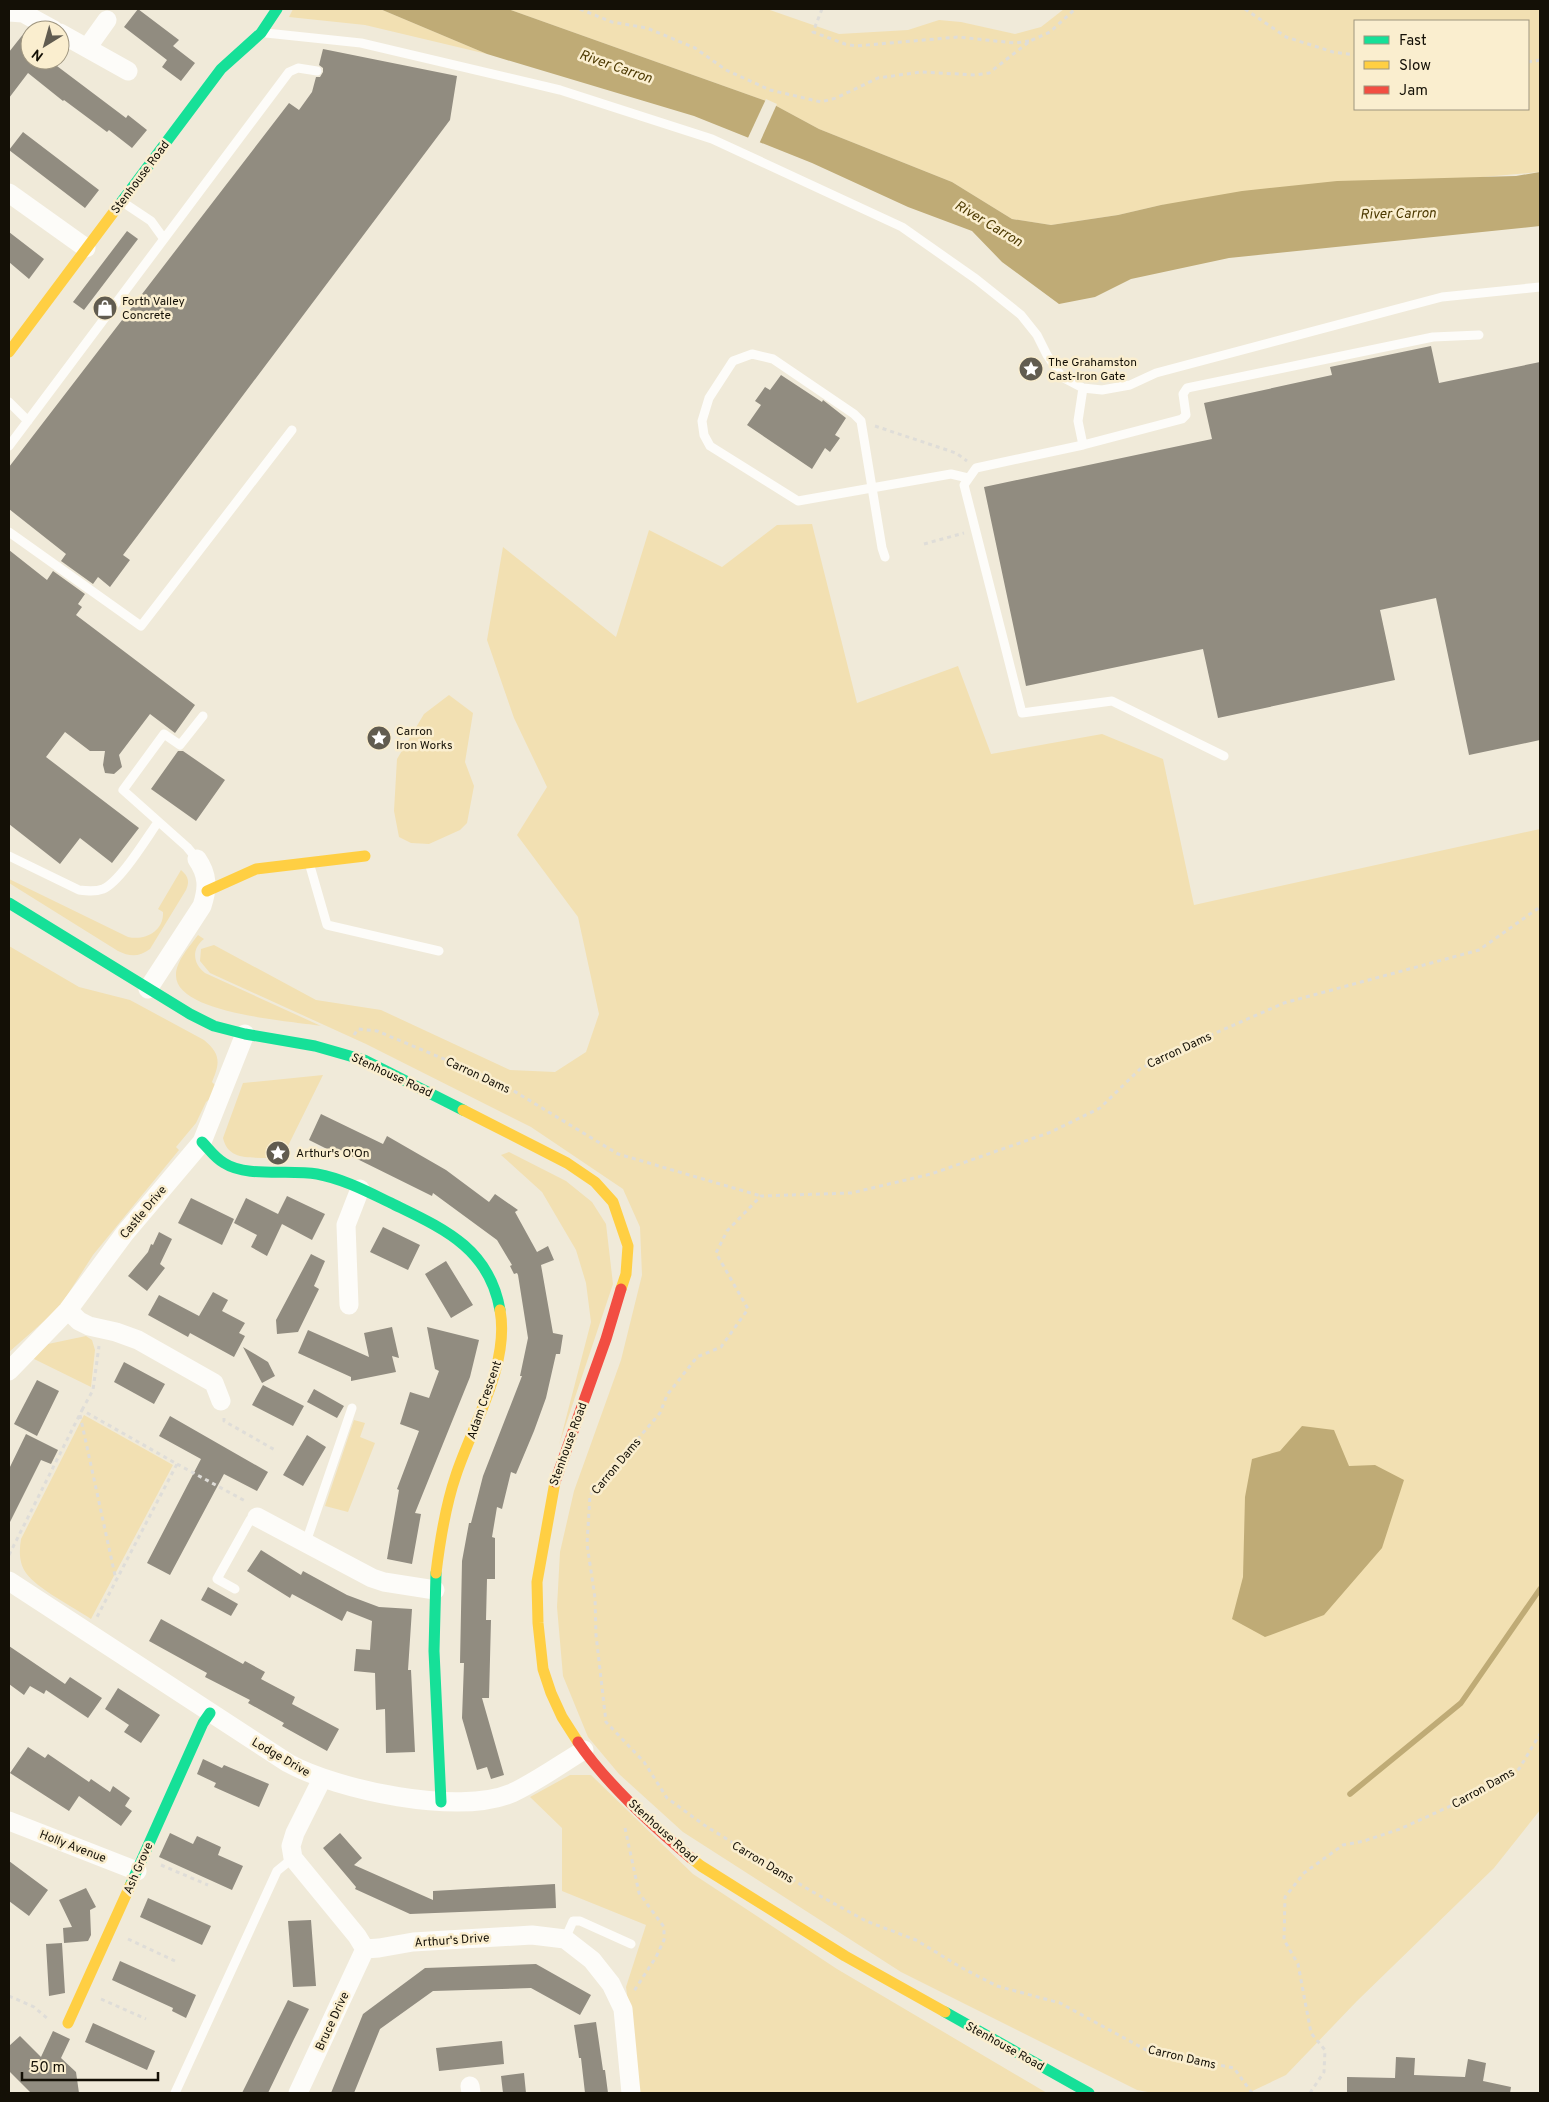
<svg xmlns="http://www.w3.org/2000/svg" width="1549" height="2102" font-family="Overpass,sans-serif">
<rect width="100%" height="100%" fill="#f0ead9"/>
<path fill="#f2e0b2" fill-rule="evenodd" d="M293,9h87l107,45 -122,-29 -76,-8z
M508,9h259l72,25 69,-4 31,-10 22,2 54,12 26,-7 23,-18h476v163l-379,33 -43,10 -67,10 -39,-6 -60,-37 -133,-53 -50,-27zM1355,21h173v88h-173z
M812,524l45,179 101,-37 33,88 111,-20 61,25 31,146 346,-76v981l-46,58 -137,133 -71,74 -38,18h-95l-16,-3 -236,-118 -218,-140 -64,-58 -31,-37 -25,-61 -6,-69 3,-55 14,-61 47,-131 21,-85 -2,-48 -17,-38 -92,-62 -165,-83 -156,-71 -10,-12 1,-12 13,-4 102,55 65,10 129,60 45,2 31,-20 13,-38 -21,-97 -61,-82 30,-48 -33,-69 -27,-78 16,-93 113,90 33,-107 73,37 55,-42z
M449,695l24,18 -8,49 9,24 -7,37 -7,7 -31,14 -18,-1 -12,-6 -5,-26 3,-52 27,-45z
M181,870c7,6 9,11 5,20l-36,59c-11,8 -20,8 -32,2l-109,-68v-4l119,58c17,4 36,-6 35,-25l-5,-3z
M198,935l6,4c-13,10 -11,25 1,34l116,53c-28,-5 -146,-12 -145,-51 0,-14 14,-29 22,-40z
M9,946l70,41 51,13 74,40c17,14 16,23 8,42l5,5 -6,11 -5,4 -10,21 -20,24 3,3 -86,105 -34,53 -50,44z
M323,1075l-37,75h-14l-2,8c-19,-1 -42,3 -47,-20l20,-55z
M509,1152l57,29 26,21 14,22 7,60 -54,161 32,-123 -5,-39 -10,-33 -34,-58 -41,-37z
M86,1336l6,4 3,10 -4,37 -59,-29 16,-14z
M84,1415l89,50 -82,154c-16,-11 -55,-31 -65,-46 -7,-10 -7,-22 -5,-34z
M354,1420l11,3 -5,14 15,6 -27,69 -23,-6z
M570,1775h21l102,99 144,95 210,124h-407l-14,-106 20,-62 -84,-34v-63l-32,-31z"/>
<path fill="#bfab76" d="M380,9h128l261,93 50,27 133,53 60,37 39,6 67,-10 43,-10 81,-14 95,-10 179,-5 24,-4v54l-311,32 -98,21 -36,18 -36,7 -57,-42 -30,-31 -64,-24 -96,-44 -118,-47 -207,-62z
M1302,1426l32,4 15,36 26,-1 29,15 -22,68 -58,67 -59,22 -33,-18 11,-42 2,-80 7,-38 28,-8z"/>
<path fill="#f0ead9" d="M766,99l11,5 -18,40 -12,-4z"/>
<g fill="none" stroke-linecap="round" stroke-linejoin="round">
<path stroke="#bfab76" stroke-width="5.5" d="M1350,1794l111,-91 79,-114"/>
</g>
<path fill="#918c80" d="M138,9l41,31 -6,6 22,17 -14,18 -19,-14 5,-7 -43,-33z
M28,28l2,2v30h19l77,58 2,-3 19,15 -15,18 -23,-18 -2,2 -43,-32 -1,1 -35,-28 -19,25v-46z
M323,49l134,27 -7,44 -327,435 7,5 -20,27 -12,-10 -5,7 -32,-23 5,-7 -57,-45v-42l280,-364 10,7 13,-18 4,-15h4l3,-5v-4l-4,-3z
M23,132l76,58 -14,18 -76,-58z
M127,231l11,8 -54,71 -11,-8z
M9,232l35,27 -15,20 -20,-17z
M1431,346l8,37 101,-21v378l-71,15 -33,-157 -56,12 15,70 -177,38 -15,-69 -177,37 -42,-199 228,-48 -8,-36 128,-28 -2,-8z
M781,375l41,27 1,-2 23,18 -11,17 5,3 -10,14 -5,-4 -13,21 -65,-44 14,-20 -6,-4 10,-14 5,3z
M9,550l38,30 6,-9 32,23 -7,10 4,3 -6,8 119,90 -20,28 -25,-19 -31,41 3,12 -8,7 -9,-1 -2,-8 2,-14h-15l-25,-19 -19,25 93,71 -27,35 -32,-25 -20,26 -51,-40z
M178,751h5l42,29 -29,41 -45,-32z
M321,1114l62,30 4,-8 59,34 43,32 6,-8 23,16 -3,2 22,40 11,-6 6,14 -13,5 12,68 10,2 -3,19h-4l-10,44 -12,33 -18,43 -5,-2 -9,37 -5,-2 -5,30 3,1v41h-8l-1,41h5l-2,78h-7l22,77 -13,4 -4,-12 -10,3 -15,-52 2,-55h-4l2,-102 7,-38h2l12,-47 39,-100h-2l8,-38 -10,-63 -1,-2 -3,1 -4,-8 2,-1 -15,-25 -64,-47 -1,3 -97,-48 -2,4 -24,-12z
M287,1196l38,18 -13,26 -30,-16 -15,32 -16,-9 6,-12 -23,-12 12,-25 32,16z
M191,1198l43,21 -12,26 -44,-22z
M383,1227l37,18 -12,25 -38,-18z
M159,1232l13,7 -12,25 5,4 -18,23 -19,-15 20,-24 3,-8 2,1z
M311,1254l14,7 -11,25 5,3 -21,43 -21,2 -1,-14z
M446,1261l27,44 -22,13 -26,-44z
M213,1292l15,8 -6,11 23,12 -6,10 6,3 -11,21 -44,-24 -2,4 -40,-22 11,-20 40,21z
M392,1327l7,31 -7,-2 4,16 -45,9v-4l-53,-24 10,-23 61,27 -5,-24z
M427,1327l52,13 -9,37 -55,136 6,1 -9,50 -25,-5 12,-69 -2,-1 22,-58 -19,-7 10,-32 19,6 10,-27 -4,-2z
M243,1347l25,15 7,14 -13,7z
M124,1362l41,22 -11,20 -40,-22z
M37,1380l22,11 -22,45 -23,-12z
M263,1385l41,21 -11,20 -41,-21z
M314,1389l30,17 -7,12 -30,-16z
M170,1416l98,56 -11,19 -33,-17 -54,101 -23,-12 54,-104 -42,-23z
M26,1434l32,16 -7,14 -10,-4 -32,64v-55z
M307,1435l19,12 -23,39 -20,-11z
M261,1550l40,25 2,-4 44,24 32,12 33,2 -4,61h3l4,82 -29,1 -1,-44 -9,1 -1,-37 -21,-2 2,-22 14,1 2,-29 -25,-10 -5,10 -50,-27 -2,4 -43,-27z
M208,1587l30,17 -7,12 -30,-16z
M161,1619l82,45 2,-3 20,11 -4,7 34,18 -3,7 47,25 -12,22 -45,-25 2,-3 -36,-20 2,-3 -45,-23 2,-4 -58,-32z
M9,1646l56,38 5,-7 32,21 -14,20 -42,-28 -2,4 -14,-8 -6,9 -15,-11z
M118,1688l42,27 -19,28 -17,-11 5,-7 -24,-16z
M28,1747l17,11 3,-4 41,28 2,-3 19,13 3,-6 17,12 -5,8 7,5 -11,15 -42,-30 -10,15 -59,-38z
M203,1759l19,9 2,-3 45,19 -10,23 -45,-20 2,-4 -19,-9z
M170,1833l23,11 4,-8 24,11 -3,8 25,11 -11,24 -73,-33z
M340,1833l22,25 -8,7 79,35v-9l122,-7 1,24 -146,6 -55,-25 1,-2 -33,-39z
M9,1861l39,29 -19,26 -20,-15z
M86,1888l10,19 -6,3 1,25 -3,6 -24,2 -1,-15 9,-1 -13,-27z
M148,1898l63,28 -9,19 -62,-28z
M311,1920l5,66 -23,1 -5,-66z
M62,1943l3,50 -16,3 -3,-52z
M120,1961l76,34 -10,23 -14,-7 1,-3 -61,-28z
M536,1964l55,31 -11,20 -49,-27 -98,3 -53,38 -26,64h-23l32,-79 62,-46z
M288,2000l21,9 -15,30 -26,54h-26z
M596,2022l7,48h2l3,23h-23l-4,-35h-2l-5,-33z
M93,2023l62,28 -8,19 -62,-28z
M53,2031l17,8 -9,19 15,14 3,21h-48l-22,-22v-25l11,-10 21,21z
M502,2041l2,23 -65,7 -3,-23z
M1396,2057l19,1 -1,17 51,2 3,-18 18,4 -3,18 28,6 -1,6h-163v-16l48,1z
M524,2073l2,20h-23l-2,-17z"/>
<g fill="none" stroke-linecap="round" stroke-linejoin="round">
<path stroke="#dfddd8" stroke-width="3" stroke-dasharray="4 4" stroke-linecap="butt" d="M580,9l32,13 35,6 48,20 31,22 44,20 51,12 15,-4 42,-20 43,-6 54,3 14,-2 41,-32 20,-9 25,-23
M822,9l-9,23 32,12 11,2 102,-9 57,6 14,-2
M1245,9l41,28 47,15 22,3
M1528,62l12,-2
M875,426l81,27 11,8
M924,544l40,-11
M354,1035l4,-6 19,2 122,51 119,72 143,42
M82,1410l11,-20 6,-44
M80,1415l36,165
M224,1418v3l51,29
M177,1464l70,38
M9,1555l73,-145 95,54 -80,153
M625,1828l14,65 25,34v13l-8,17 -22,34
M161,1865l47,20
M128,1939l47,22
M9,1996l25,11 14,12
M101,1999l45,20
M1252,2093l-18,-25 -86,-17 -88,-48 -63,-17 -35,-18 -46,-28 -50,-19 -55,-30 -107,-66 -37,-27 -23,-36 -38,-40 -10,-87 -1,-37 -8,-54 3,-49 70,-82 7,-18 30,-38 24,-10 27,-38 -32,-56 11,-22 34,-35 90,-3 80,-19 120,-42 49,-24 40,-39 39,-20 105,-46 195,-53 61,-43
M1310,2093l14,-21 1,-22 -14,-17 -13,-69 -14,-24 1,-43 19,-24 39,-28 21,-4 36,-12 77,-35 42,-25 21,-35"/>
<path stroke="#fdfcf9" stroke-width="9" d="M266,33l95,10 199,47 152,49 190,88 74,52 45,36 16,20 10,20 15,22 21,11 19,2 28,-5 26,-12 286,-76 98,-10
M124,203l27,18 13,18
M1083,388l-5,33 5,24 -107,23 -12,17 58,228 90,-12 112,55
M9,402l19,19
M1083,445l99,-26 4,-4 -3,-21 4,-6 246,-51 46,-2
M9,446l280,-374 9,-4 19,3
M9,532l132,94 151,-196
M885,557l-3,-9 -21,-127 -7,-7 -81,-55 -21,-5 -19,7 -24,37 -7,23 2,14 6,11 88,55 153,-27 17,4
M9,856l70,34c8,1 16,2 24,-1 17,-7 43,-50 55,-67
M197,859l-10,-12 -64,-57 41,-56 16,11 23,-29
M310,866l17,59 112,26
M306,1542l46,-134
M235,1589l-18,-10 33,-59 7,-3
M565,1939l8,-18h7l51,23
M175,2093l102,-222 16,-13"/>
<path stroke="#fdfcf9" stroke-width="19" d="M9,12l14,1 31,17
M60,33l68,38
M87,48l20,-28
M9,193l77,55
M148,989l54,-83c6,-18 6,-31 -5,-47
M349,1305l-3,-80 14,-36
M68,1310l11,11 10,5 27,6 22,8 76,43 7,18
M9,1371l59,-61 57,-77 77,-91 43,-108
M257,1517l115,61 12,4 51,8
M9,1581l279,182c50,27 170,53 224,30 24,-11 49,-29 72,-43
M322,1779l-27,54 -4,13 2,12 64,78 8,13 14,-1 34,-6 119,-7 33,4 27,21 19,24 12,25 8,84
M9,1821l128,50
M470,2086l1,7
M298,2093l67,-144"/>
<path stroke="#16e098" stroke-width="11" d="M119,205l102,-136 40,-36 16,-24
M9,903l181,111 24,12 31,8 70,12 49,14 99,50
M202,1142c7,7 13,16 22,21 23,15 66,6 93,11 27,5 51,18 74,29 51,25 98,44 109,107
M436,1573l-2,78 7,151
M130,1886l73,-163 7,-10
M945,2012l144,81"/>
<path stroke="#ffcf43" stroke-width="11" d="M9,352l110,-147
M207,891l49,-22 109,-13
M463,1110l104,53 28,19 18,20 15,44 -2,28 -5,15
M555,1482l-18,100 1,41 5,46 8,24 11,24 16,25
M436,1573c4,-33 9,-66 20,-98 17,-51 54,-111 44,-165
M691,1858l10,8 144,90 100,56
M68,2023l62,-137"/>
<path stroke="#f24e42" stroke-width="11" d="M555,1482l51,-143 15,-50
M578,1742c28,41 75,84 113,116"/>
</g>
<defs>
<symbol id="shop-disc" viewBox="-11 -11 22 22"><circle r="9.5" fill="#615c50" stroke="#faeecf"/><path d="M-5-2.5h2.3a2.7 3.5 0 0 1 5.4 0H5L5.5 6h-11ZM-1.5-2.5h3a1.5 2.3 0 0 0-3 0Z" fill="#fff"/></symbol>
<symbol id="sight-disc" viewBox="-11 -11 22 22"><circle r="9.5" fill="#615c50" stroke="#faeecf"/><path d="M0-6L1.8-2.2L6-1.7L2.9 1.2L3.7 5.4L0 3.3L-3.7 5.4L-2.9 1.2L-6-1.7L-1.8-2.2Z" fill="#fff"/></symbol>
</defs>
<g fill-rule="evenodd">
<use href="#shop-disc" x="91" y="294" width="28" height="28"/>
<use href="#sight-disc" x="1017" y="355" width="28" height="28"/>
<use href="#sight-disc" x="365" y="724" width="28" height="28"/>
<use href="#sight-disc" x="264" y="1139" width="28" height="28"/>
</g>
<g text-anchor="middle" stroke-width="5" stroke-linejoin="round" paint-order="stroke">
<g font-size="12" fill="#141006" stroke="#faeecf">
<text transform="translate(140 177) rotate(-53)" y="4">Stenhouse Road</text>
<text transform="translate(1179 1050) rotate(-25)" y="4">Carron Dams</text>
<text transform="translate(392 1075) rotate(25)" y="4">Stenhouse Road</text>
<text transform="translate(478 1075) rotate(25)" y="4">Carron Dams</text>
<text transform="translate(143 1212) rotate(-50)" y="4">Castle Drive</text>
<text transform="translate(484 1400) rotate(-71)" y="4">Adam Crescent</text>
<text transform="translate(568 1444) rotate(-70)" y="4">Stenhouse Road</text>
<text transform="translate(616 1466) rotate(-50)" y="4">Carron Dams</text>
<text transform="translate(281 1757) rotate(30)" y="4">Lodge Drive</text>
<text transform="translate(1483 1788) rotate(-29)" y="4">Carron Dams</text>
<text transform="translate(663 1831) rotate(42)" y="4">Stenhouse Road</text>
<text transform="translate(73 1846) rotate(21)" y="4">Holly Avenue</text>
<text transform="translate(763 1862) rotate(31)" y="4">Carron Dams</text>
<text transform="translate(138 1868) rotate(-66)" y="4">Ash Grove</text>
<text transform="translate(452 1940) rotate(-4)" y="4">Arthur's Drive</text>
<text transform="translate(332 2021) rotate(-65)" y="4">Bruce Drive</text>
<text transform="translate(1005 2046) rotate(29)" y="4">Stenhouse Road</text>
<text transform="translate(1182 2057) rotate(13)" y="4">Carron Dams</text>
</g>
<g font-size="12" fill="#141006" stroke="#faeecf" text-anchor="start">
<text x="122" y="305">Forth Valley<tspan x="122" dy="14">Concrete</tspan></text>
<text x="1048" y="366">The Grahamston<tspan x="1048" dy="14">Cast-Iron Gate</tspan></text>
<text x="396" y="735">Carron<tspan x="396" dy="14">Iron Works</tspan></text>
<text x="296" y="1157">Arthur's O'On</text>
</g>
<g font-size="14" font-style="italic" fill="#4c3900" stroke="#faeecf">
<text transform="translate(616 66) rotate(19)" y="5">River Carron</text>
<text transform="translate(1398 213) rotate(-1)" y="5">River Carron</text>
<text transform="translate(989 223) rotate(31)" y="5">River Carron</text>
</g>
</g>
<rect width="1549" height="2102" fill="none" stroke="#141006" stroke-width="20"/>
<rect x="1354" y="20" width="175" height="90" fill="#faeecf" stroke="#9e957f"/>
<rect x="1364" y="36" width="25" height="8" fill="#16e098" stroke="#9e957f"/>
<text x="1399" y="45" font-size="15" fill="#141006">Fast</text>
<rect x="1364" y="61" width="25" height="8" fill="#ffcf43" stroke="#9e957f"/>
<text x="1399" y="70" font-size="15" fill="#141006">Slow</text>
<rect x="1364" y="86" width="25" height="8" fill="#f24e42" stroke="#9e957f"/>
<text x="1399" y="95" font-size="15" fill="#141006">Jam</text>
<g transform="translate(45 45) rotate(217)"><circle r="24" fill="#faeecf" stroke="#9e957f"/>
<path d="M0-4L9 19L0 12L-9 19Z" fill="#615c50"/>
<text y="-8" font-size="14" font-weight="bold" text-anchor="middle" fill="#141006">N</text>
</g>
<path d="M22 2072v8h136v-8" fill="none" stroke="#141006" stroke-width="2.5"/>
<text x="30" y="2072" font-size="15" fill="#141006" stroke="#faeecf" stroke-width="4" paint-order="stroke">50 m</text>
</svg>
